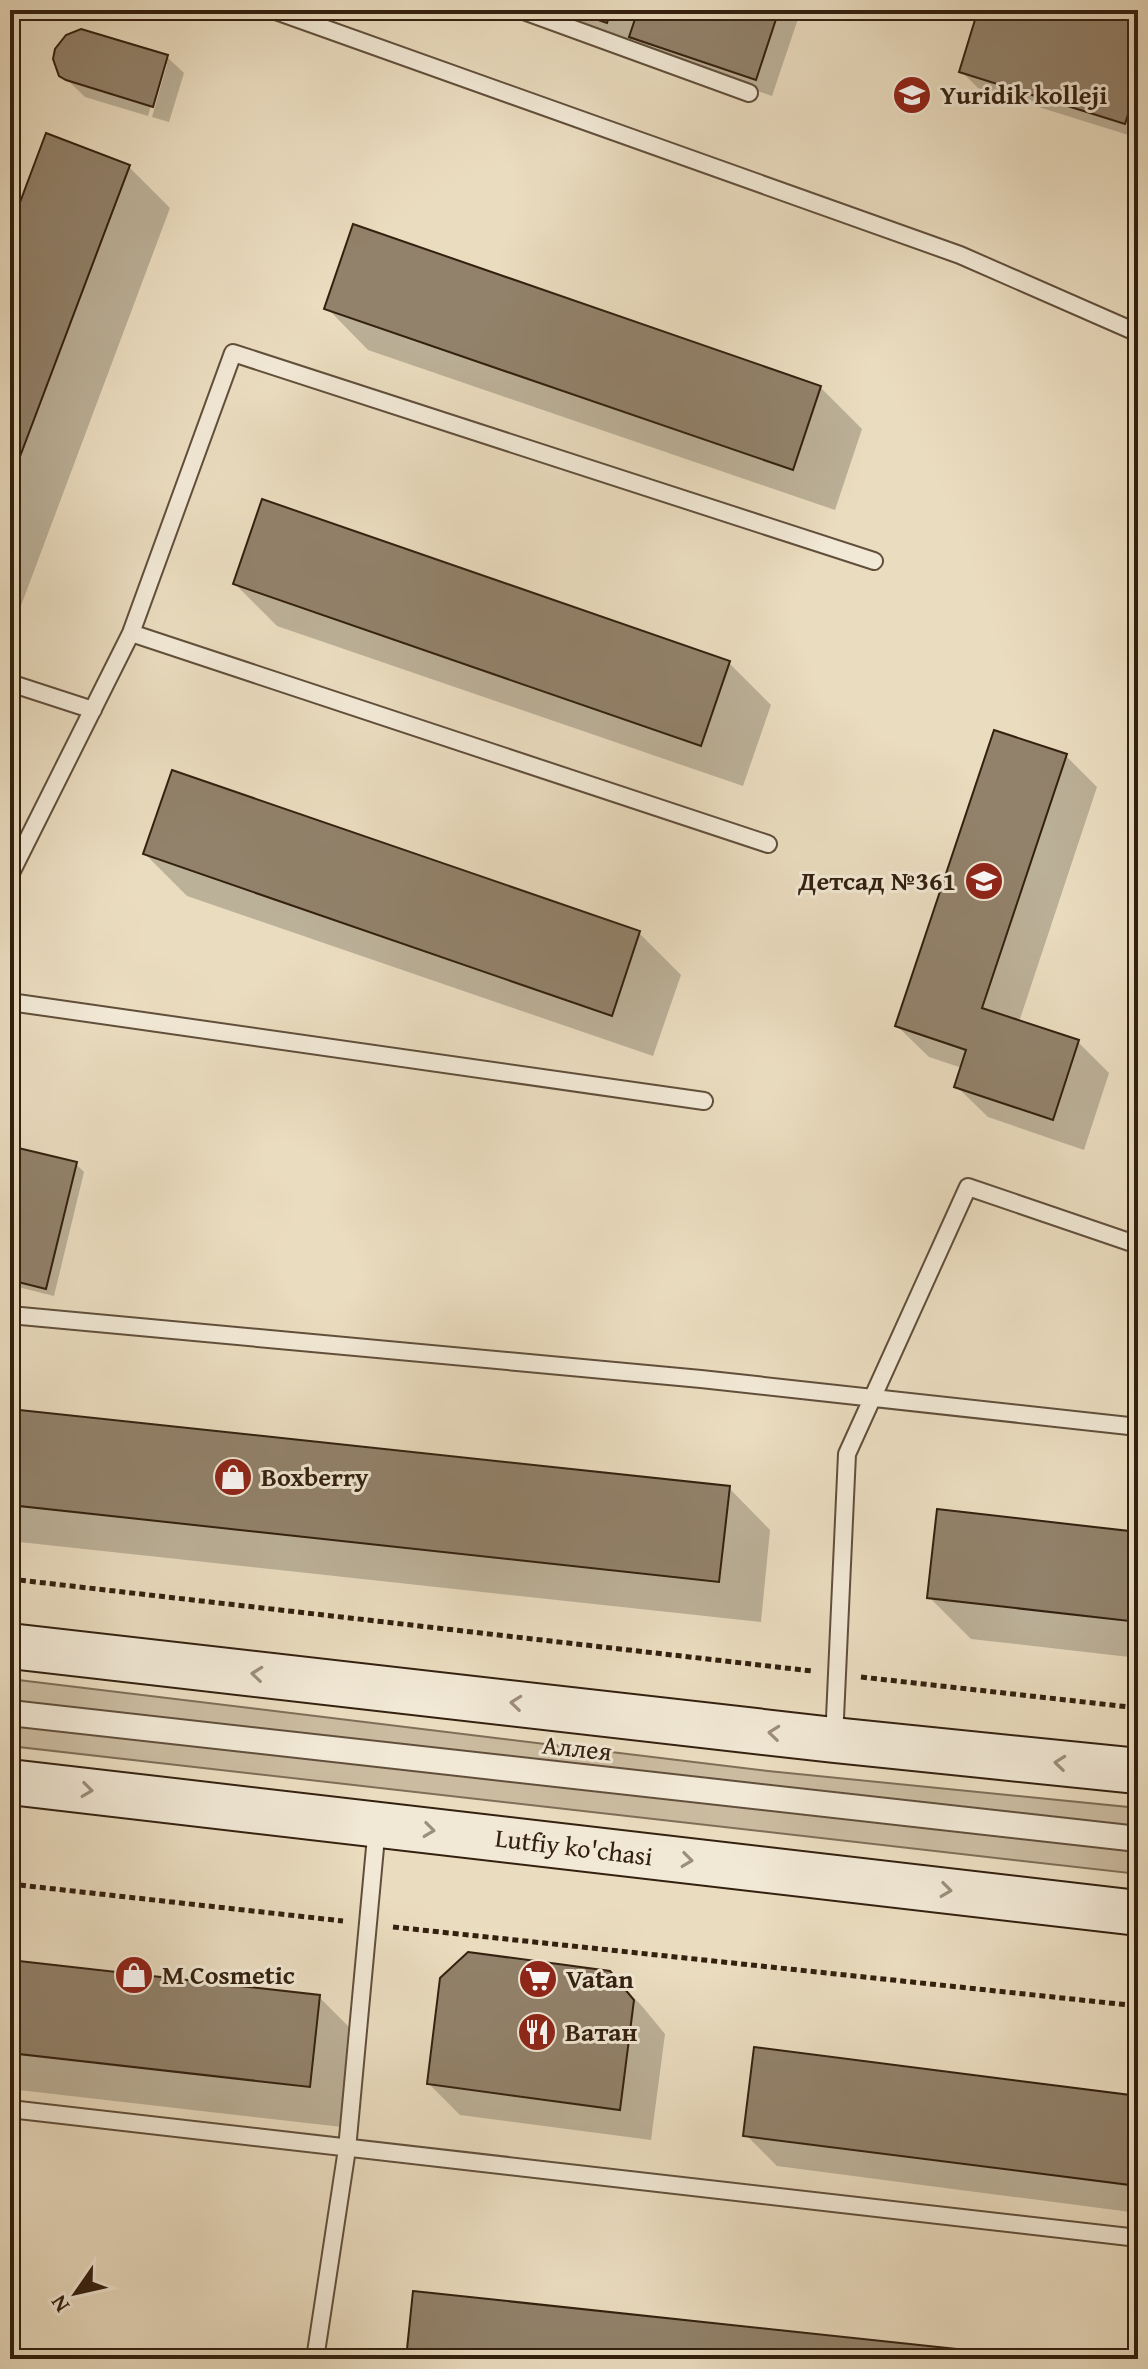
<svg xmlns="http://www.w3.org/2000/svg" width="1148" height="2369" font-family="'Gentium Book Plus',serif">
<rect width="100%" height="100%" fill="#eadcbf"/>
<filter id="stains"><feTurbulence type="fractalNoise" baseFrequency=".0025" numOctaves="4"/><feColorMatrix values="0 0 0 0 .2 0 0 0 0 .09 0 0 0 0 .02 0 0 0 .5 -.17"/></filter>
<radialGradient id="worn" r=".72"><stop offset=".6" stop-color="#630" stop-opacity="0"/><stop offset="1" stop-color="#630" stop-opacity=".3"/></radialGradient>
<path fill="#cbbca1" stroke="#7f6e58" stroke-width="2" d="M10,1679l758,92 370,37v66l-1128,-128z"/>
<path fill="#0003" d="M525,10h276l-29,86 -124,-42 -14,-15 -3,7z
M980,10h158v128l-160,-50 -17,-17z
M167,57l17,16 -15,49 -17,-5 15,-53h-4l-15,52 -63,-19 -24,-23z
M129,167l41,41 -160,427v-400z
M327,308l493,79 42,42 -27,81 -467,-160z
M235,584l494,79 42,42 -28,81 -466,-160z
M1066,756l31,31 -78,235 59,20 31,31 -25,77 -96,-33 -32,-31 6,-18 -33,-11 -32,-31z
M10,758l9,9 -9,29z
M145,854l494,79 42,42 -28,81 -466,-160z
M10,1148l66,16 8,8 -30,124 -44,-11z
M10,1411l719,77 41,42 -9,92 -751,-81z
M1138,1534v124l-167,-19 -42,-42z
M10,1962l309,35 42,42 -10,89 -341,-39z
M609,1973l32,32 24,29 -14,106 -191,-25 -31,-31z
M1138,2098v115l-361,-47 -31,-31z
M10,2266l6,6 -6,55z"/>
<path fill="#92826b" stroke="#33200f" stroke-width="2" d="M569,10h42l-4,13z
M638,10h141l-23,70 -127,-43z
M978,10h160v73l-13,41 -166,-52z
M81,29l87,26 -15,52 -87,-27 -7,-4 -6,-17 2,-10 11,-14z
M46,133l84,32 -120,318v-254z
M353,224l468,162 -28,84 -469,-161z
M262,499l468,162 -29,85 -468,-162z
M994,730l73,24 -85,254 97,32 -26,80 -99,-33 12,-37 -71,-24z
M172,770l468,161 -28,85 -469,-162z
M10,1146l67,16 -31,127 -36,-9z
M10,1409l720,77 -11,96 -709,-77z
M937,1509l201,23v90l-211,-24z
M468,1952l142,19 24,29 -14,110 -193,-26 13,-106z
M10,1960l310,35 -10,92 -300,-34z
M754,2047l384,49v90l-395,-50z
M413,2291l638,68h-645z"/>
<g fill="none" stroke-linecap="round" stroke-linejoin="round">
<defs>
<path id="service" d="M273,10l687,245 178,78
M521,10l228,83
M131,633l637,211
M10,683l83,27
M10,875l121,-242 102,-280 641,208
M10,1002l694,99
M10,1315l691,64 437,48
M834,1740l13,-286 121,-267 170,58
M10,2109l1128,129
M315,2359l32,-210 30,-323"/>
<path id="pedestrian" d="M10,1713l1128,126"/>
<path id="secondary" d="M10,1646l824,94 304,31
M10,1782l1128,131"/>
</defs>
<use href="#service" stroke="#614f3b" stroke-width="20"/>
<use href="#pedestrian" stroke="#614f3b" stroke-width="28"/>
<use href="#secondary" stroke="#33200f" stroke-width="48"/>
<path stroke="#33200f" stroke-width="5" stroke-dasharray="6 4" stroke-linecap="butt" d="M10,1579l802,92
M861,1677l277,31
M10,1884l333,37
M393,1927l745,79"/>
<use href="#service" stroke="#f1e8d5" stroke-width="16"/>
<use href="#pedestrian" stroke="#f1e8d5" stroke-width="24"/>
<use href="#secondary" stroke="#f1e8d5" stroke-width="44"/>
</g>
<defs><path id="oneway-chevron" d="M-2-3.5L2.5 0L-2 3.5" fill="none" stroke-width="1.6" stroke-linecap="round" stroke-linejoin="round" transform="scale(2)"/></defs>
<g stroke="#9c8e7c">
<use href="#oneway-chevron" transform="translate(257 1674) rotate(-174)"/>
<use href="#oneway-chevron" transform="translate(516 1703) rotate(-174)"/>
<use href="#oneway-chevron" transform="translate(774 1733) rotate(-174)"/>
<use href="#oneway-chevron" transform="translate(1060 1763) rotate(-174)"/>
<use href="#oneway-chevron" transform="translate(87 1790) rotate(7)"/>
<use href="#oneway-chevron" transform="translate(429 1830) rotate(7)"/>
<use href="#oneway-chevron" transform="translate(687 1860) rotate(7)"/>
<use href="#oneway-chevron" transform="translate(946 1890) rotate(7)"/>
</g>
<defs>
<symbol id="university-disc" viewBox="-11 -11 22 22"><circle r="9.5" fill="#8f2418" stroke="#f1e8d5"/><path d="M0-5L7-2L0 1L-7-2ZM-4 1L0 2.5L4 1V4Q0 6-4 4Z" fill="#fff"/></symbol>
<symbol id="school-disc" viewBox="-11 -11 22 22"><circle r="9.5" fill="#8f2418" stroke="#f1e8d5"/><path d="M0-5L7-2L0 1L-7-2ZM-4 1L0 2.5L4 1V4Q0 6-4 4Z" fill="#fff"/></symbol>
<symbol id="shop-disc" viewBox="-11 -11 22 22"><circle r="9.5" fill="#8f2418" stroke="#f1e8d5"/><path d="M-5-2.5h2.3a2.7 3.5 0 0 1 5.4 0H5L5.5 6h-11ZM-1.5-2.5h3a1.5 2.3 0 0 0-3 0Z" fill="#fff"/></symbol>
<symbol id="supermarket-disc" viewBox="-11 -11 22 22"><circle r="9.5" fill="#8f2418" stroke="#f1e8d5"/><path d="M-6-5.5h2.5l.6 2H6L4.5 2H-2.5L-4.4-4H-6ZM-1.5 3.2a1.3 1.3 0 1 0 .1 0ZM3 3.2a1.3 1.3 0 1 0 .1 0Z" fill="#fff"/></symbol>
<symbol id="restaurant-disc" viewBox="-11 -11 22 22"><circle r="9.5" fill="#8f2418" stroke="#f1e8d5"/><path d="M-5-6h1v4h1v-4h1v4h1v-4h1v5L-1.5 .5V6h-2V.5L-5-1ZM5-6V6H3V1.5H1.5Q1.5-4 5-6Z" fill="#fff"/></symbol>
</defs>
<g fill-rule="evenodd">
<use href="#university-disc" x="890" y="73" width="44" height="44"/>
<use href="#school-disc" x="962" y="859" width="44" height="44"/>
<use href="#shop-disc" x="211" y="1455" width="44" height="44"/>
<use href="#shop-disc" x="112" y="1953" width="44" height="44"/>
<use href="#supermarket-disc" x="516" y="1957" width="44" height="44"/>
<use href="#restaurant-disc" x="515" y="2010" width="44" height="44"/>
</g>
<g text-anchor="middle" stroke-width="6" stroke-linejoin="round" paint-order="stroke">
<g font-size="26" font-weight="bold" fill="#33200f" stroke="#f1e8d5" text-anchor="start">
<text x="940" y="104">Yuridik kolleji</text>
<text x="956" y="890" text-anchor="end">Детсад №361</text>
<text x="261" y="1486">Boxberry</text>
<text x="162" y="1984">M Cosmetic</text>
<text x="566" y="1988">Vatan</text>
<text x="565" y="2041">Ватан</text>
</g>
<g font-size="26" fill="#33200f" stroke="#f1e8d5">
<text transform="translate(577 1748) rotate(6)" y="9">Аллея</text>
<text transform="translate(574 1847) rotate(7)" y="9">Lutfiy ko'chasi</text>
</g>
</g>
<rect width="1148" height="2369" fill="none" stroke="#eadcbf" stroke-width="40"/>
<rect x="12" y="12" width="1124" height="2345" fill="none" stroke="#33200f" stroke-width="4"/>
<rect x="20" y="20" width="1108" height="2329" fill="none" stroke="#33200f" stroke-width="2"/>
<g transform="translate(76 2293) rotate(236)" stroke="#f1e8d5" stroke-width="6" paint-order="stroke">
<path d="M0-6L14 30L0 20L-14 30Z" fill="#33200f"/>
<text y="-12" font-size="22" font-weight="bold" text-anchor="middle" fill="#33200f">N</text>
</g>
<rect width="100%" height="100%" filter="url(#stains)"/>
<rect width="100%" height="100%" fill="url(#worn)"/>
</svg>
